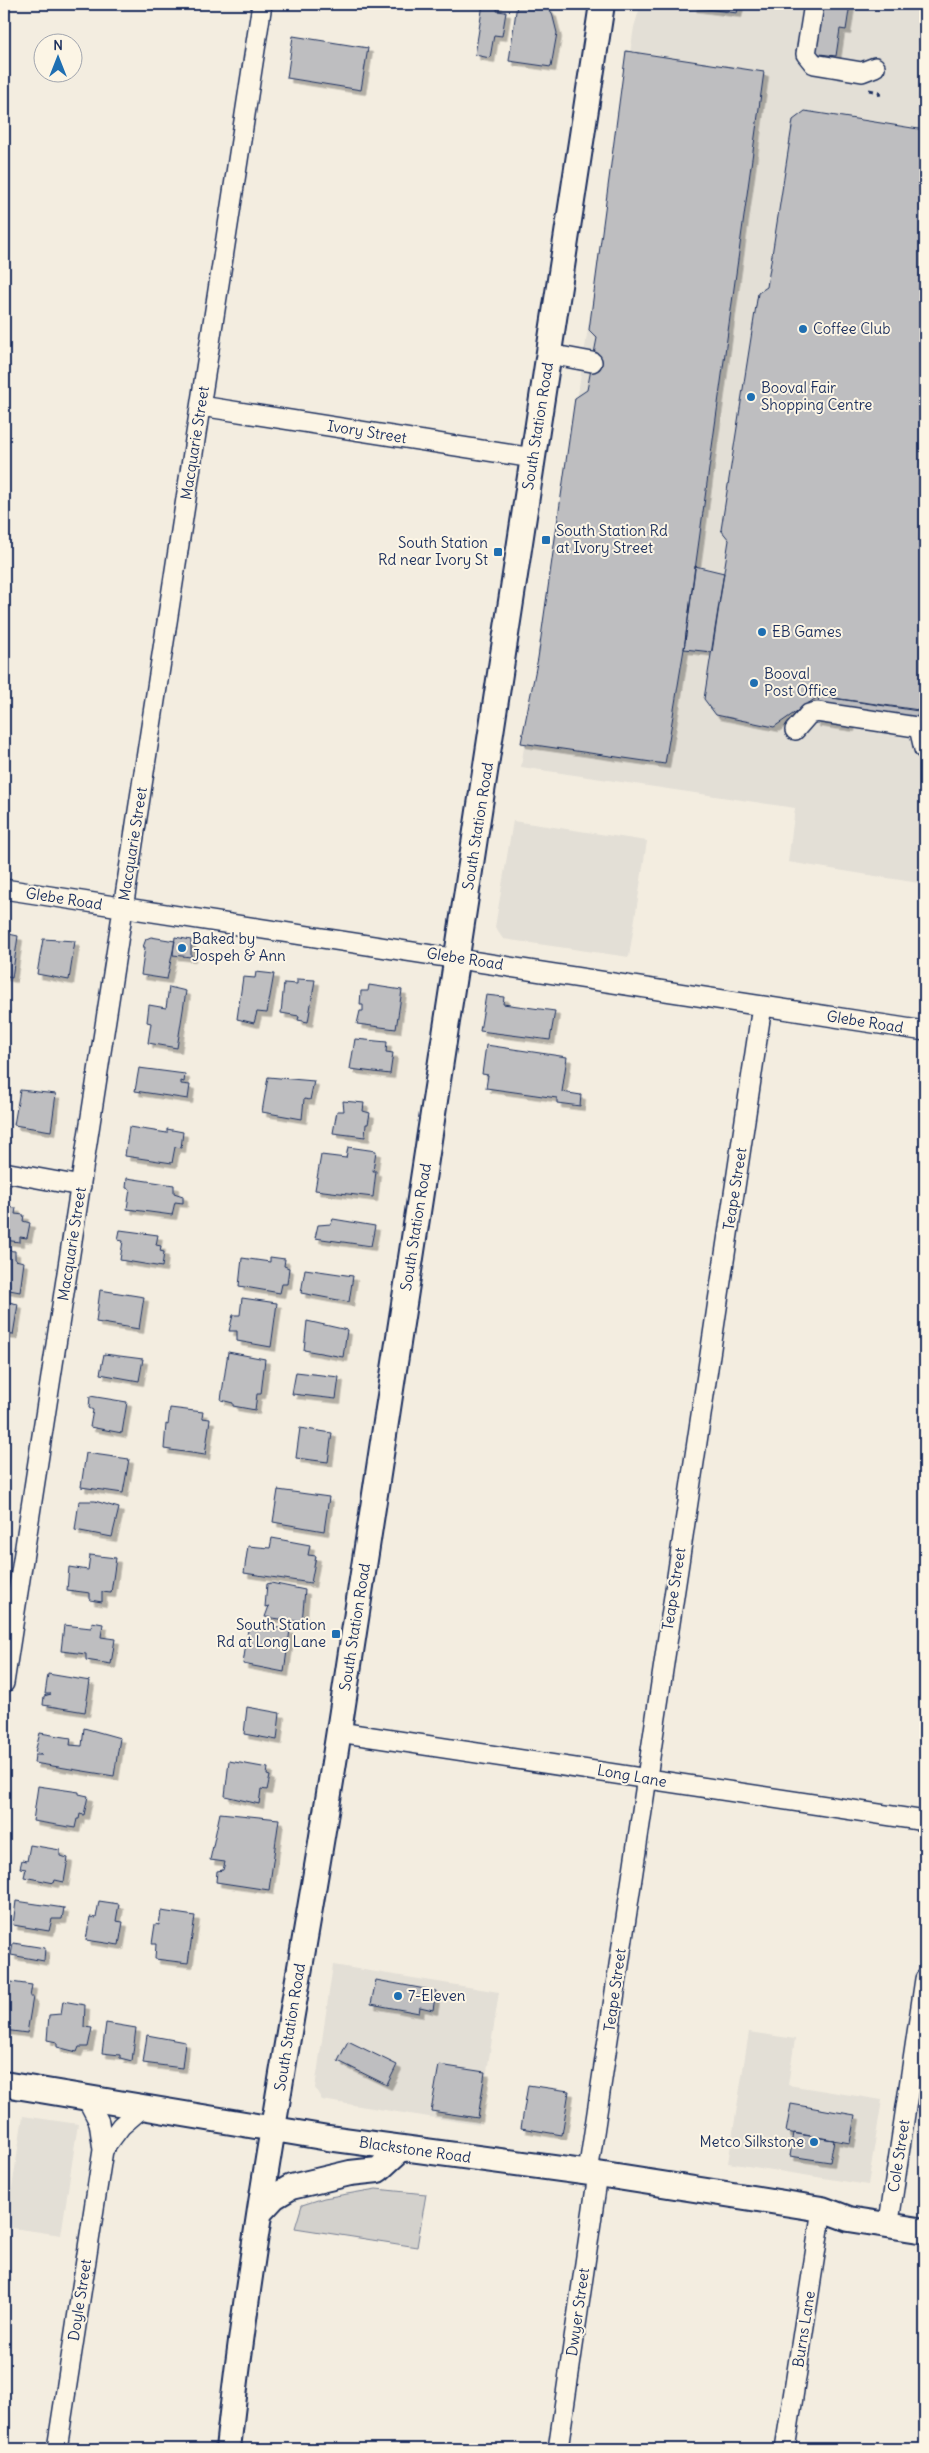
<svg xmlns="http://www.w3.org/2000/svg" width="929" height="2453" font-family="Delius,sans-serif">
<defs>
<filter id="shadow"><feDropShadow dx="4.5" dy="4.5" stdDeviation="0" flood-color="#0004"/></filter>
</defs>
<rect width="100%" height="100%" fill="#f3ede0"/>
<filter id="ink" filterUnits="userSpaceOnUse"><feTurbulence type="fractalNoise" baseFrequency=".02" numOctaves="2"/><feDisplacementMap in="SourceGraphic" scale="10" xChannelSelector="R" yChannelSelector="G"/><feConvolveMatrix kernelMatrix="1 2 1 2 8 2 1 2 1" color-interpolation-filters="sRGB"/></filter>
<g filter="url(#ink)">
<path fill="#e3dfd6" d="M641,4h284v880l-137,-22 7,-54 -274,-41 113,-740z
M513,821l134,20 -18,116 -126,-18 -8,-12z
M333,1965l166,27 -20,133 -157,-25 -7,-12z
M749,2032l46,7 -7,46 94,15 -14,85 -140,-22z
M23,2116l55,8 -17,111 -55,-8z"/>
<path fill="#d3d1cc" stroke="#778095" d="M376,2189l50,5 -9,53 -122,-19 7,-23 22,-7z"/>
<path fill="#bebec0" stroke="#1b2f5e" filter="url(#shadow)" d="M483,4h15l-1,7 9,1 -4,24 -8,-1 -4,23 -15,-3z
M517,4h28l7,9 5,20 -6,34 -42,-6z
M693,4h46l-2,9 -45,-6z
M807,4h43l-4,26 -6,-1 -4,27 -24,-3z
M293,36l75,12 -7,42 -74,-12z
M626,51l138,21 -80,577 -19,115 -144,-21 17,-85 37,-260 12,-8 10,-52 -8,-8z
M805,111l120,19v582l-106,-16 -45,31 -58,-12 -12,-16 25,-159 -8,-10 37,-237 9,-6 26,-167z
M695,566l29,7 -12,79 -28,-3z
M819,696l100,14 -4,21 -64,-10 -1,6 -35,-5z
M4,933l14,3 -6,42 -8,-2z
M151,937l24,4 -8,38 -26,-4 4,-28h-2l3,-8z
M175,937l16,3v17l-18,-2z
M43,939l32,2 -6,39 -32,-6z
M256,972l18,2 -7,39 -10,-1 -3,11 -17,-4 6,-42 12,1z
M297,979l18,1 -7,42 -10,-2 1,-4 -18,-3 3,-30 13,1z
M369,985l33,5 -6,39 -39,-5 3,-13h3v-6h-3l1,-14h7z
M169,987l17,4 -9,57 -29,-5 3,-20 -4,-1 2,-17 17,3z
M486,995l18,2 -1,7 52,7 -5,29 -70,-9z
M355,1039l32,3 -1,10 7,1 -3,21 -40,-5z
M486,1045l81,12 -5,35 19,3 -1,11 -23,-3v-5l-71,-10 2,-13 -6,-1z
M139,1068l46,6 -1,8 -3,-1v3l9,1 -2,14 -53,-8z
M268,1077l46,4 -4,19 -6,-1 -2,20 -40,-7z
M20,1090l36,4 -5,37 -37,-6z
M343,1101l21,2 -1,8 7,2 -2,11h-2l-1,13 -32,-4 4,-22h7z
M129,1127l38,6v-4l16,3 -2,16 -6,-1 -3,16 -47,-7z
M348,1147l28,4 -3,20h3l-3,26 -58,-7 6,-35 25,3z
M127,1178l47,7v8l9,3v7l-8,-1 -3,13 -45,-6 3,-20 -4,-1z
M4,1207l12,1 -1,6 9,1 -1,6 7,2 -3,15 -7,-1v5l-16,-2z
M333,1219l42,7 -4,20 -56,-8 3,-13 13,-1z
M120,1230l38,5 -2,10 5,1 -1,5 4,1 -2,15 -42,-7 3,-19 -5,-1z
M4,1250l11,1v9l9,2 -4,30 -16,-3z
M270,1257l15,2 -1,7 5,2 -2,16h-5l-2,9 -41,-7 3,-28 28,4z
M305,1269l48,7 -4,26 -48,-9z
M100,1290l44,7 -5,32 -43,-7z
M242,1298l35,5 -6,44 -34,-6v-10h-8l4,-16h7z
M4,1301l14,3 -5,31 -9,-1z
M307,1321l40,9 -4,27 -39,-7z
M228,1352l37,7 -4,35h-4l-2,16 -22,-4v-3l-12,-3z
M104,1354l39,5 -4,22 -39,-7z
M296,1372l43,5 -3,22 -44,-5z
M90,1396l37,6 -5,31 -32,-6 3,-17 -4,-2z
M170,1408l33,4 -1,6 8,1 -5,36 -41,-6 2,-25 2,1z
M300,1428l32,5 -4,29 -32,-4z
M86,1453l43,6 -6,34 -42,-6z
M278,1490l51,7 -5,34 -51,-9z
M79,1501h16l24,7 -7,29 -37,-7z
M272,1538l38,7 -2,10 8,1 -5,27 -67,-10 4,-27 22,2z
M90,1555l26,3 -5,35 -9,-1v10l-12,-2v-7l-23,-3 2,-23 19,3z
M271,1583l34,7 -3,32 -37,-5 4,-11 -4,1 2,-23z
M92,1622l11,2 -2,13 14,2 -4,25 -25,-4v-6l-25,-3 3,-26 27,3z
M249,1623l41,7 -6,42 -41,-8z
M48,1674l42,7 -5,31 -42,-7 1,-9 7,-2h-6z
M247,1707l33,6 -3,27 -33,-6z
M84,1728l36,10 -6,38 -80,-13 1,-8h7l-7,-3 5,-19 31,5 -1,7 12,1z
M229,1761l39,7 -1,7 3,1 -3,14 -6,-1 -2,15 -34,-8z
M38,1786l41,6v2l9,2 -4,19 -4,-1 -1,5h-2l-2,9 -42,-7z
M220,1813l59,6 -10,71 -53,-8 1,-11 6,-1 2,-8 -15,-2z
M30,1845l30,5v6l8,2 -4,24 -9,-2 -1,3 -30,-6 2,-8 -6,-1 2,-8 5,1z
M16,1901l48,7 -2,11h-10l-3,12 -36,-6z
M99,1901l20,3 -3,17 7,1 -4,23 -33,-5 4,-23 6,1z
M161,1911l34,5 -7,47 -33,-4 1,-15h-4l3,-20 4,1z
M13,1943l32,5 -1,13 -33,-6z
M376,1980l60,11 -3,19 -13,-3 -1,6 -48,-9z
M4,1981l28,4 -2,12h3l-6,36 -23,-3z
M63,2001l22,4 -1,22 8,1 -4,19h-9l-2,5 -20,-5v-5l-10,-2 2,-25 12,-1z
M106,2023l30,5 -4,33 -12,-3v-3l-18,-2z
M147,2035l38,7 -3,26 -39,-5z
M348,2041l49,24 -10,20 -49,-24z
M439,2065l46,7 -7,46 -47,-7z
M528,2085l41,6 -7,44 -41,-7z
M791,2104l64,11 -5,28 -64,-11z
M794,2133l40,7 -4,22 -40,-6z"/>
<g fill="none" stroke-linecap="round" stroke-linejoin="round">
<defs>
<path id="minor" d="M814,4l-8,50 8,10 48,8 13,-5
M549,354l43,8
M201,406l332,52
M795,730l14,-16 8,-2 99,15 4,5 4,17
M4,889l921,142
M4,1172l77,14
M4,1683l258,-1679
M339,1732l586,89
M103,2150l18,-24 21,-18
M588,2173l174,-1167
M890,2215l35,-236
M57,2449l46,-299 -4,-28 -13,-25
M558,2449l40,-275
M785,2449l37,-240"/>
<path id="major" d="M4,2084l324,54 270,36 224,35 27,10 76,12
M261,2211l13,-14 17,-10 59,-14 28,-3 24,-22
M228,2449c26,-243 75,-483 112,-725 88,-573 178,-1146 262,-1720"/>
</defs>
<use href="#minor" stroke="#1b2f5e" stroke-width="22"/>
<use href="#major" stroke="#1b2f5e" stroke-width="28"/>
<path stroke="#1b2f5e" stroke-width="3" stroke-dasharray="5 4" stroke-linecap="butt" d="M869,90l10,2 1,6"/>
<use href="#minor" stroke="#fcf5e5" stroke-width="19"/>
<use href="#major" stroke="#fcf5e5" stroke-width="24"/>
</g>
</g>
<g fill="#1f6fb2" stroke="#fcf5e5" stroke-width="2">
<circle cx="803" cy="329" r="5"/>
<circle cx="751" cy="397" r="5"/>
<rect x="541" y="535" width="10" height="10" rx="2.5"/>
<rect x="493" y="547" width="10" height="10" rx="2.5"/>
<circle cx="762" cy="632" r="5"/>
<circle cx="754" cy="683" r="5"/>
<circle cx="182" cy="948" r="5"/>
<rect x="331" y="1629" width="10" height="10" rx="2.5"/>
<circle cx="398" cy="1996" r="5"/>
<circle cx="814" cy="2142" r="5"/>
</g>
<g text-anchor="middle" stroke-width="4" stroke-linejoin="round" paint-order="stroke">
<g font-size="15" fill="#1b2f5e" stroke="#fcf5e5" text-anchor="start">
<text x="813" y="334">Coffee Club</text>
<text x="761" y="393">Booval Fair<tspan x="761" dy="17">Shopping Centre</tspan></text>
<text x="556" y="536">South Station Rd<tspan x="556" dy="17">at Ivory Street</tspan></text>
<text x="488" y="548" text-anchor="end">South Station<tspan x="488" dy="17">Rd near Ivory St</tspan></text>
<text x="772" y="637">EB Games</text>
<text x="764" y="679">Booval<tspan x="764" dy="17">Post Office</tspan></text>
<text x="192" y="944">Baked by<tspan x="192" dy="17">Jospeh &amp; Ann</tspan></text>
<text x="326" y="1630" text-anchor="end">South Station<tspan x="326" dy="17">Rd at Long Lane</tspan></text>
<text x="408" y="2001">7-Eleven</text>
<text x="804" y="2147" text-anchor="end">Metco Silkstone</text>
</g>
<g font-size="15" fill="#1b2f5e" stroke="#fcf5e5">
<text transform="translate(538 426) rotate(-81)" y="5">South Station Road</text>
<text transform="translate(367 432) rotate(9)" y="5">Ivory Street</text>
<text transform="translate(195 443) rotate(-81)" y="5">Macquarie Street</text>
<text transform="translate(478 826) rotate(-81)" y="5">South Station Road</text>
<text transform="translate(133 844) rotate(-81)" y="5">Macquarie Street</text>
<text transform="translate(64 899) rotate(9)" y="5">Glebe Road</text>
<text transform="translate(465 959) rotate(9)" y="5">Glebe Road</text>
<text transform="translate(865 1022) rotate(9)" y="5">Glebe Road</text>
<text transform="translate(735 1189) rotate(-81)" y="5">Teape Street</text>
<text transform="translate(416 1227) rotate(-81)" y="5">South Station Road</text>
<text transform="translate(72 1244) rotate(-81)" y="5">Macquarie Street</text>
<text transform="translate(674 1589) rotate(-81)" y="5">Teape Street</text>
<text transform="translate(355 1627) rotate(-81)" y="5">South Station Road</text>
<text transform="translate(632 1776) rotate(10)" y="5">Long Lane</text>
<text transform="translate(615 1990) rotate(-82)" y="5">Teape Street</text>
<text transform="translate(290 2027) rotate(-81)" y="5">South Station Road</text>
<text transform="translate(415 2150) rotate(8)" y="5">Blackstone Road</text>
<text transform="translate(899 2156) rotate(-81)" y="5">Cole Street</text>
<text transform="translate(80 2300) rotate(-81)" y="5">Doyle Street</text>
<text transform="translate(578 2312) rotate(-82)" y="5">Dwyer Street</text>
<text transform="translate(804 2329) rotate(-81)" y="5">Burns Lane</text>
</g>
</g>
<rect width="929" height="2453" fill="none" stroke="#fcf5e5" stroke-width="20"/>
<rect x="10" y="10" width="909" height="2433" fill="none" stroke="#1b2f5e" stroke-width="2" filter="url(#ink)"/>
<g transform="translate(58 58)"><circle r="24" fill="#fcf5e5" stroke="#a2a6af"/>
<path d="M0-4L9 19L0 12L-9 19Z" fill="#1f6fb2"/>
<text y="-8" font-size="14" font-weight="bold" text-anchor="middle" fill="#1b2f5e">N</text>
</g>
</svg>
